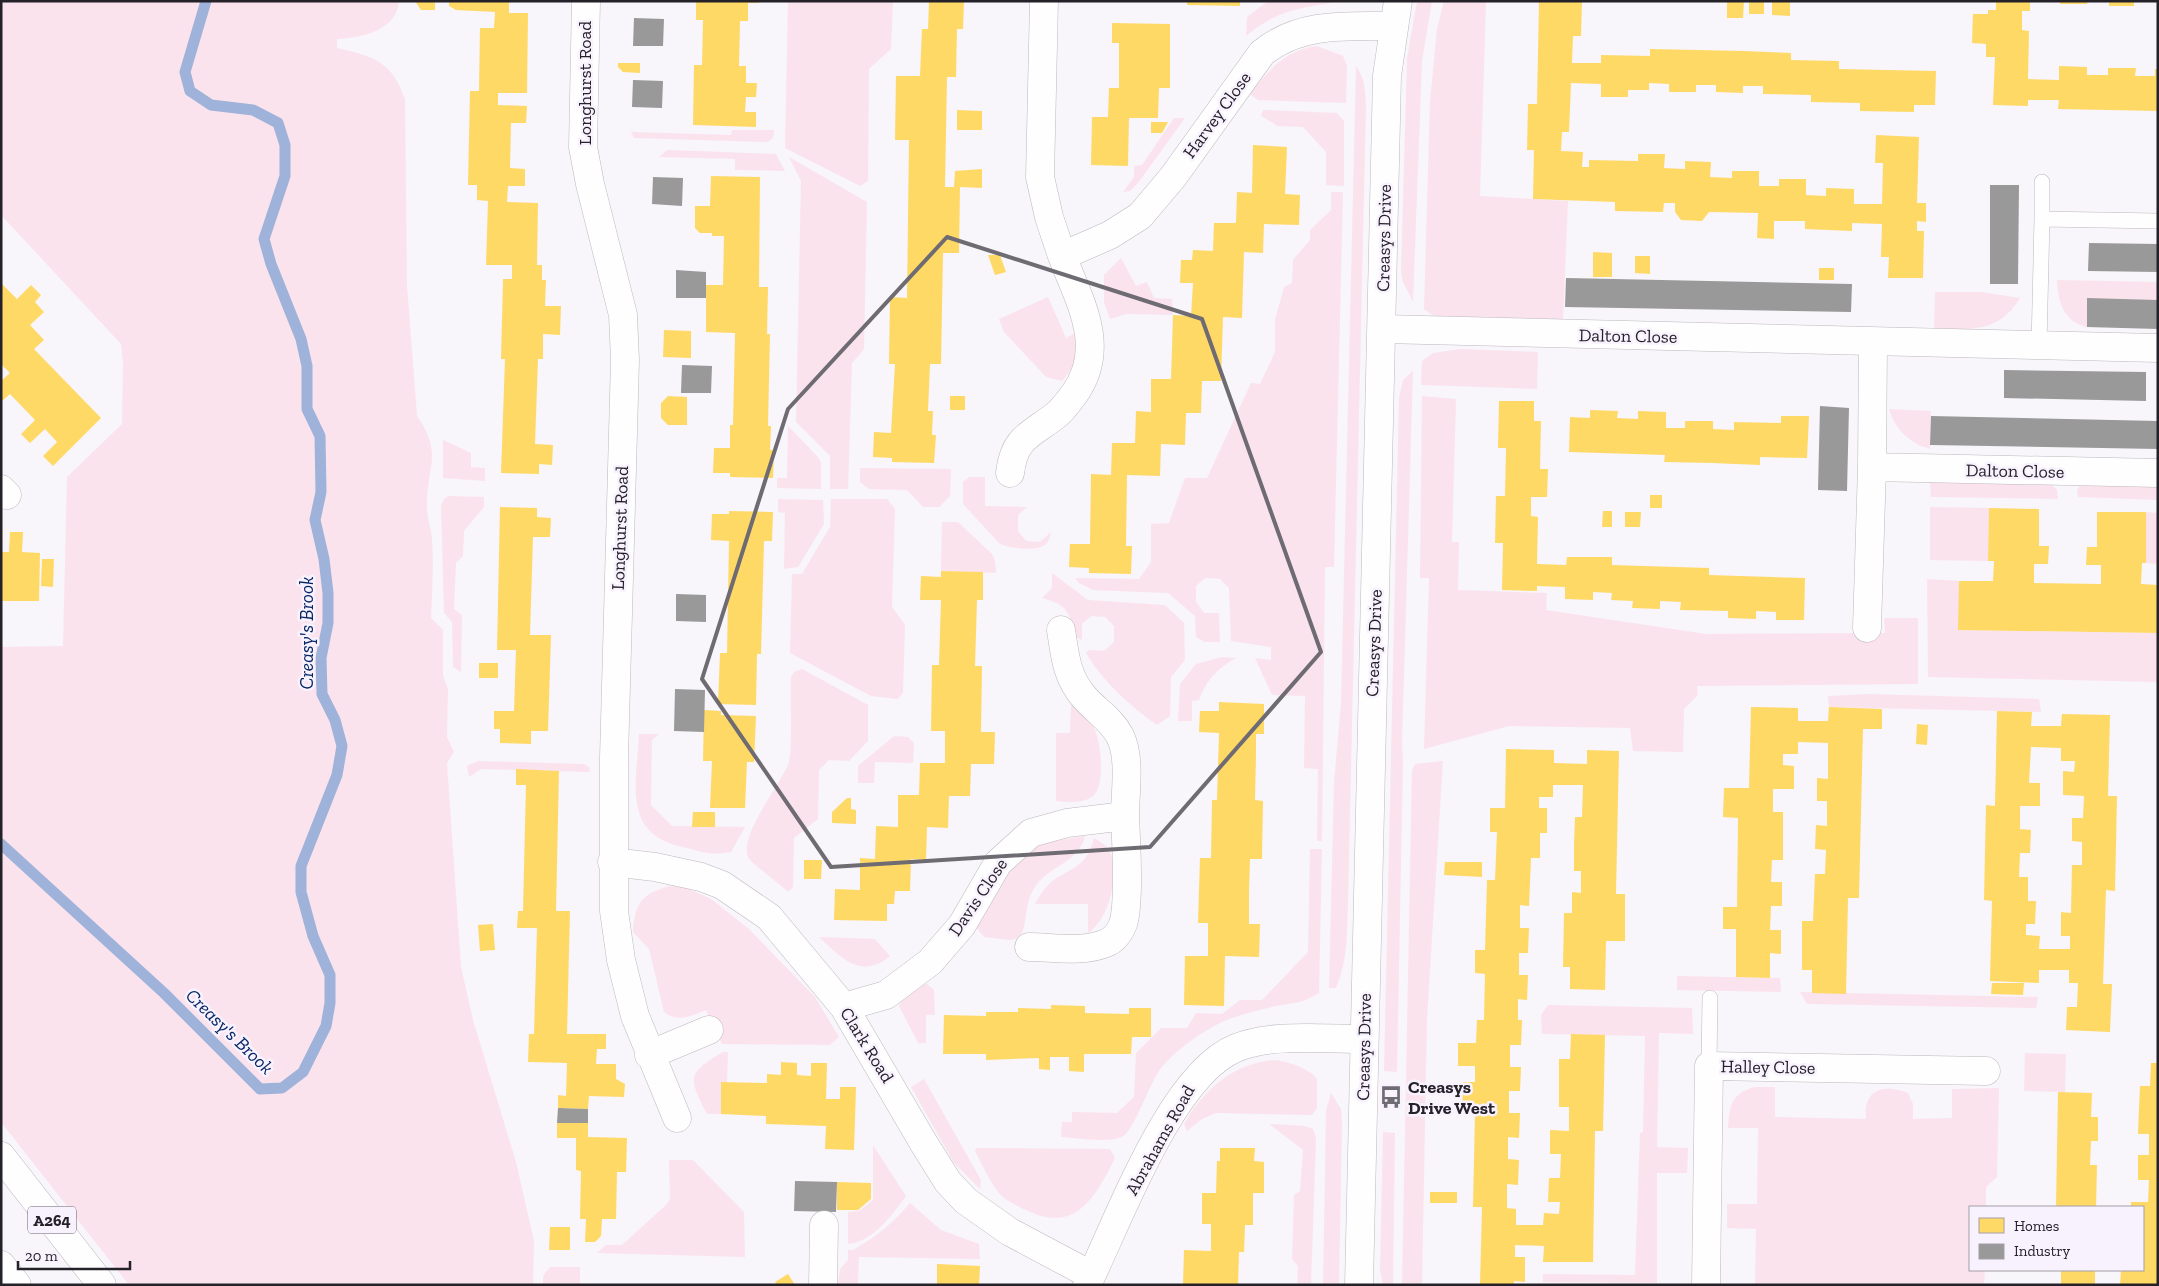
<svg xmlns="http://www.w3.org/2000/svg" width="2159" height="1286" font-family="'Zilla Slab',serif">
<rect width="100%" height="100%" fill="#f8f5fb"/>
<path fill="#fbe3ed" d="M1,1h398c-2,30 -39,37 -62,38v9c37,8 56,14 68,52l2,185 10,131c27,39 9,50 10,91 0,12 5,23 5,34 2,26 0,52 -1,77l12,12v45l5,14 -1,48 7,15 -7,11 14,204 12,53 43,142 18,79 -1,44h-404l-128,-163v-475l62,-1 4,-169 55,-53 1,-62 -2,-18 -120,-129z
M788,1h105l-2,48 -22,20 -1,112 -8,5 -75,-38z
M1268,1h72c-40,8 -60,7 -94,35l1,-19z
M1417,1h15l-10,60 -9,241 -10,-20 -2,-11 6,-213z
M1444,1h42l-6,195 88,5 -5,119 -128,-3 -11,-8 6,-208 7,-72z
M1317,46l26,10 4,10 -1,37 -88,-3 -8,-6c19,-24 35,-44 67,-48z
M1356,66c9,13 9,23 10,39l-18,797c-1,29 0,58 -12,86h-7l5,-205 7,-81z
M1263,110l74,3 7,8v65l-18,-1v-33l-23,-25 -25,-1 -17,-10z
M1174,118h11l-47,65 -8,8 -7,1 11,-15v-11l8,-1z
M732,130h42l-1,8 -5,4 -134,-4 -3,-6 100,3z
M667,150l109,4 9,17 -50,-1v-11l-76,-2z
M789,157l78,45 -3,147 -12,14 -4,126h-18v-33l-34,-34 5,-241z
M1331,192h12l-9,375h-9l-3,274h-5l1,-72 -14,-1 1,-72 -33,-1 -17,-37 16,2v-13l-40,-6 -2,-53 -9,-9 -15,-1 -9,8v16l8,11h15l1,29h-15l-9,-5 -1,-21 -27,-23 -75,-3 -14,-7 -4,-5 64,1 12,-17v-38l18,-1 16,-45h22l44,-95 9,1 15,-32v-32l9,-33 8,-4 1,-23 17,-20v-10l21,-20z
M1121,258l15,28 11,-4 7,16 18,1 1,16 -47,-1 -16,5 -6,-17v-27z
M2057,280l101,2v18l-70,-1 -1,28c-23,-5 -29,-25 -30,-47z
M1935,292h46l39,6c-21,35 -49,31 -86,32z
M1048,297l18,41 9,-5c2,19 2,33 -13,48l-16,-4 -42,-45 -5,-13z
M1460,349l78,3 -1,37 -116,-4 1,-24 11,-8z
M1413,371l-11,371 1,19 -6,311 -13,-1 15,-673 4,-18z
M1422,396l34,3 -4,143h7l-1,48 89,3 -1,17 160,24 179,-1 -1,-15h34v66l-221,2 1,9 -14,14 -1,43 -50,-1 -3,-23 -121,-2 -85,23 5,-171h-9z
M1889,409l42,2 -1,38c-20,-6 -35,-19 -41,-40z
M788,426l30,31 3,6v26l-44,-1v-10h10z
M443,440l28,13v14l14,1v13l-42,-3z
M860,468l91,1 -1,27 -11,11h-16l-16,-17 -38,-1 -9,-7z
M969,477h16v29l42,1 -9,8v16l8,10 14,1 11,-10c-1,4 -2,9 -5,12 -7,8 -39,5 -47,-1l-36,-39v-22z
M1930,482l120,1 7,7 1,9 -127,-2z
M2082,483l76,2v15l-80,-3 -1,-7z
M448,496l36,1v10l-20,24 -1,25 -7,7 -2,46 8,6 -1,57 -8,-5 -1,-45 -8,-9 -3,-108 3,-6z
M778,499l45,1 1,24 -26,43 -14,2 1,-56 -7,-1z
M831,499h56l8,10 -3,98 13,18 -2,68 -5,6 -27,-3 -81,-43 2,-79h10l28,-47z
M1930,507l59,1 -1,53 -58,-1z
M2146,512l12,1v51l-12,-1z
M942,522h16l34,32 3,7 1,12 -55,-2z
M1052,573l36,27 77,5 19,18 1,37 -14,17 -1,39 -13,9c-27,-19 -54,-43 -71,-72l3,-3 15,1 10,-9v-16l-9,-9 -14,-1 -9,8v16l-6,-3c-6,-24 -9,-33 -34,-39l10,-10z
M1927,579l32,2v49l199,3v49l-230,-5z
M1222,657l14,1c-19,11 -29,21 -37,42l-7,1v20h-14l2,-37 16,-20z
M802,669l66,36v36l-19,20 -20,-1 -10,10 -1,49 -24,19 -1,49 -5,5c-7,-7 -38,-30 -40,-35 -9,-21 31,-71 40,-92 5,-13 2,-70 3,-88l3,-5z
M1868,694l171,5 2,13 -212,-5 -1,-11z
M1071,705c8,5 17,11 22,21 8,13 13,60 0,70 -10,8 -26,6 -37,5v-68h14z
M639,734h20l-7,6 -1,65 21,21 73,1 -14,25c-24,4 -26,0 -49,-5 -61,-14 -45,-65 -43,-113z
M894,736l14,1 6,6 -1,20 -38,-1 -1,21h-16v-17z
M478,761l106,3 5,3 1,5 -109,-3 -12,8 -2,-11z
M1443,761l-16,257 -5,267h-20l10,-515 3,-6z
M1085,836c-7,28 -36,29 -50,51 -11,16 -7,35 -15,51l-9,2 -27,-3 -8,-10c13,-25 24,-53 46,-72 15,-13 44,-16 63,-19z
M1094,838c7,4 14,8 17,16 8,22 -2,66 -23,79v-29h-53c5,-9 11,-19 20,-25 19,-11 33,-15 39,-41z
M1310,849h12l-3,144c-15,10 -26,10 -43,13 -18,4 -42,10 -58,18 -22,12 -41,25 -57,44 -11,14 -27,63 -39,69 -14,6 -45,1 -61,0l1,-15h10v-10l45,1 17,-16 2,-44 25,-25h26l9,-15 26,1 18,-14h22l46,-48z
M670,886l15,1 26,12 38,30 66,68 24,40 -9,8 -108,-1 -16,-34c-15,6 -28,13 -42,2l-15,-63 -16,-17c2,-29 8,-38 37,-46z
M819,937l56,2 15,17c-28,24 -49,2 -71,-19z
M1677,976l103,2 1,14 -104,-2z
M927,984l7,6 1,25h-9v28h-8l-19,-37c5,-13 14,-20 28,-22z
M1800,992l238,5 -2,11 -229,-4z
M1548,1005l144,3 1,26 -34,-1 -2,114 31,1 -1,25h-30v110l-114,-1v-8l92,1 5,-142 3,-1 2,-96 -103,-2 -1,-19z
M723,1052h5l-1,30 -6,1v31h-14c-19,-36 -20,-41 16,-62z
M2025,1053l41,1 -1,38 -41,-1z
M1276,1060c15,3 31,7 41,19v29l-5,7 -96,-2 -14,6 -15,12 -3,-7c20,-35 50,-61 92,-64z
M924,1079l57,101 -1,9 -26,-26 -43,-76z
M1754,1087h21v30l91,2c0,-5 -1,-11 1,-16 6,-18 26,-16 41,-10l5,11v15l39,-1v-29l47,-1 -2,89 -11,10v20h-16v63h15l-1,15h-229l1,-56 -29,-1v-24h30l1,-76h-30c2,-23 2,-33 26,-41z
M1331,1093l10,16 1,12 -3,164h-16l3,-174z
M1269,1124l36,2 8,3 3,9 -5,147h-14l1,-19 -6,-7 2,-64 6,-4 3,-41z
M1383,1132l12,1 -2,152h-10l-3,-15z
M873,1145l33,51c-13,18 -33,46 -58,48v-32l11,-1 14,-11z
M977,1148l133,1 5,9c-19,38 -39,77 -89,52 -10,-5 -21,-9 -28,-18 -9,-12 -16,-28 -23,-41z
M669,1160h24l51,52 1,45 -148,-4 9,-8h16l44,-40 4,-6z
M910,1203l31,27 38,14 1,15 -121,-2 -1,28h-20l2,-16 8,-9v-10h5c23,-13 40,-27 57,-47z
M550,1267h30v18h-37v-9z"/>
<path fill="#ffd966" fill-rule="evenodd" d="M415,1h20v9h-14z
M449,1h60v12h19l-1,80h-29v12l29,1 -1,17h-15l-1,45 15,1v17h-17l-1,16 31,1 -1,62h5v15h4l-1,26h16l-1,29 -17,-1v25h-5l-3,85 18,1 -1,20 -13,-1v10l-38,-1 4,-114h-4l2,-80h9v-14h-26l2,-64 -11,-1v-15h-9l2,-94h9l1,-63h14l1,-16 -39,-2 -7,-4z
M696,1h63v2h-11v18h-8l-1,45h7v17h11l-1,14h-10l-1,15h11v15l-63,-2 1,-60h8l1,-45h-7z
M929,1h35l-1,28h-6l-1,48h-9l-2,110h9l1,-16 27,-2v19l-22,-1 -1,66h-16l-2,111h-11l-2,47h5l-1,24h4l-2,28 -42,-1v-4l-19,-1 1,-25 17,1 4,-69h-6l1,-67 17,1 2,-158h-14l1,-64h24l2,-47h6z
M1187,1h53v5l-53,-1z
M1539,1h43l-1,35h-8l-1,27h29v-8l49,1v-7l94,2 47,2v7l48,1v8l97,2 -1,34h-21v7l-54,-1v-8l-49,-1v-7l-48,-1v-8h-20v7l-27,-1v-7h-20v7h-27v-8l-20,-1v7h-21v7h-27v-13l-30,-1 -2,49h-7l-1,19 22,1 -1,15h7v-7l49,1v-7h27l-1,14 21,1v-8l26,1 -1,15 22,1v-7h27v15h20v-7h27v16l20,1v-8l28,1v15h28l1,-41h-8l1,-28 43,2 -2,66h9v19l-9,-1v10h7l-1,47h-35l1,-21h-8l1,-33 -30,-1v8l-47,-2v-8h-31v18l-17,-1 1,-25 -49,-1 -7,9 -21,-1 -6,-8v-9h-11l-1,9 -48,-1v-9l-82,-3 1,-49h-7l1,-46h9z
M1727,1h17l-1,17h-16z
M1749,1h15v13h-15z
M1772,1h18v15l-18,-1z
M1996,1h34v10h-8v19l7,1 -1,48 31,1v-14l28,1v8h21v-7h28l-1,8h20v-7h3v42l-100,-2 1,-9h-31v6l-35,-1 2,-48h-9v-13l-14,-1 1,-29h15v-4h8z
M2060,1h28l-1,3h-27z
M2109,1h25v5h-25z
M1112,23l58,1v64h-11l-1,30h-29l-1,48 -37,-1 1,-48h16l1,-29h10v-45h-7z
M618,63h22v10l-17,-1 -5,-5z
M957,110l25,1v19h-25z
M1151,122h17l-6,11h-11z
M1253,145l34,2 -2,47 15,1 -1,30 -35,-1 -1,29 -19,-1 -2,66 -19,-1 -2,64h-19l-1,32h-15l-1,32 -24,-1 -1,32 -33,-1 -1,71h6l-1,28 -42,-1v-5l-20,-1 1,-23h20l1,-70 20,1 1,-32h23l1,-32 15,1v-33h20l2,-64 18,1 2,-33h-13l1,-23h11l1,-10 20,1 1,-28h22l1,-31 15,1z
M711,176l49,1 -1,110h9l-1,47h3l-2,92h3l-1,24h4l-1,28 -43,-1v-4h-17l1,-25h16v-23h3l2,-92 -29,-1v-47h17l1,-49h-12v-3h-12l-5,-5v-22h15z
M1593,252l19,1v24h-19z
M988,255h12l6,17 -11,3z
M1635,256h15v18l-15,-1z
M1819,268h15v12h-15z
M1,283l16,16 14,-14 10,10 -6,7 9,10 -14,13 14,15 -10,9 67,69 -48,48 -10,-10 14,-14 -12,-13 -15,14 -9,-9 14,-14 -25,-26 -9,8v-21l9,-8 -9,-9z
M664,330l27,1v27l-28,-1z
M668,396l19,1v28h-19l-7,-7v-15z
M950,396h15v14h-15z
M1499,401h35v20h7l-1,48h8l-1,28h-16v19l7,1 -1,47 29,1 1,-8h45v8l97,3v7l96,3 -1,42h-28v-8l-20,-1v8l-28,-1v-7l-48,-1 1,-8 -21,-1v8l-28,-1 1,-7 -22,-1 1,-7 -19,-1v8l-28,-1v-12l-28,-1v5l-35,-1 1,-47h-8l1,-47h9l1,-48h-8z
M1590,410l28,1 -1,7 21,1v-8l28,1v16h19v-7h28v8l21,1v-8l47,1v-7h28l-2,42 -47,-1v8l-48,-2 -48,-1 1,-7 -96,-3 1,-35 20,1z
M1650,495h12v13h-12z
M500,507l37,1v9l14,1 -1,19h-17l-3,98h21l-3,96h-17v13l-31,-1v-14h-6v-18h20l2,-61h-19z
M1989,508l50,1v37h10l-1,18h-14v19l67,1v-19h-15l1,-18h10v-35h49v51h-4l-1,21 17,1v48l-200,-3 1,-49h34l1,-20h-6z
M729,511l44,1 -1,29h-8l-3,113h-4l-1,51 -38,-1 2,-51h7l2,-112 -18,-1 1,-26h17z
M1603,511h9v16h-10z
M1625,512h16l-1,15h-15z
M10,532h13l-1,20 18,1 -1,48h-38v-49h8z
M42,559h12l-1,28 -12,-1z
M941,571l42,1v28h-6l-2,66h7l-1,66h14l-1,32h-23l-1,32h-21l-1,32 -21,-1 -1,33 -15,-1 -1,32h-15l-1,13h-7v17l-53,-1 1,-31 25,1v-32l15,1 1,-33 22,1v-32h21l1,-32h25v-32h-14l1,-66h7l2,-65h-21l1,-24 20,1z
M479,663h19v15h-19z
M1219,702l45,2v30h-8v20l-1,46 8,1 -1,58h-12l-1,32v33h11l-1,33 -34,-1 -1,50 -40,-1 1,-49h23v-33h-10l2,-65h11l1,-58h5l2,-67 -20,-1 1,-21h19z
M1751,707l47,1v13h30l1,-14 53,2v20h-19l-4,169h-11l-2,96 -34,-1v-23h-10v-49h11l2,-47h10l1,-24 -11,-1 1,-24 11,1v-25h-10v-23l11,1v-36l-30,-1v12h-15v11l11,1v23h-21v23h10v48h-11l-1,22h11v24h-11l-1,24h11v24l-11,-1v25l-34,-1v-48h-13v-22h14l1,-89 -15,-1 1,-29h25z
M704,710l17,1v4l35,1 -2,46h-7l-2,46h-35l2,-47h-9z
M1997,711l35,1 -1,14h30l1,-12 48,1 -2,81h9l-2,95 -9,-1 -3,94h9l-2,48 -44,-2 1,-23h10l1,-24h-9v-13h-30v13l-49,-2 2,-80 -8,-1 2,-95 9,1zM2031,747l30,1v13h14l-1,11 -11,-1v24l21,1 -1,22h-11v23l10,1v23h-10l-1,48 -10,-1v24h9v13h-31l1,-13 -14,-1v-11h9l1,-23h-8v-24h-9l1,-24h10l1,-23 -11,-1v-23h20v-23h-11z
M1917,724l11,1 -1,20 -11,-1z
M1506,749l48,1v13l33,1v-14l32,1 -3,143h9v47h-19l-1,49 -35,-1v-22h-7l1,-54h8v-21l9,1v-22h-7v-26l1,-28h7l1,-32h-30v12h-14v11h8v25h-7v25h-9l-2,48 -9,-1v23h9l-1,25h-9v22h9l-1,25 -9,-1v21h4l-1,25h-11v22h11l-1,24h-11v22h11l-1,25 -11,-1v22l11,1 -1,25 -11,-1v24l9,1v16h27l1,-12 15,1 1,-12h-12l1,-24h11l1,-24h-11v-24l19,1v-24h-10v-48h11l1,-25 34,1 -2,96h-8l-2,131h-50l1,-16 -29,-1v12h10v25l-11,-1v4h-34l2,-78h-9l2,-95h-13l1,-30h12v-16h-17v-23h18l1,-23h7l1,-46 -10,-1v-23h10l2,-70h8l2,-48h-7v-24h15z
M516,769l43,2 -3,140h14l-3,123h39v15h-9l-1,15h20v15l9,5 -1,13 -35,-1 -1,13 -30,-1v-13l8,1 1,-33 -39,-1 1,-28h5l3,-106h-20l1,-17h5l3,-126h-10z
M847,798h4v11l5,1v14l-24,-1v-11z
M693,812h22v15h-23z
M804,860h18l-1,19h-17z
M1445,862h37v15l-38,-2z
M493,924l2,26 -15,1 -2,-26z
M1992,983h32l-1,12 -32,-1z
M1051,1005l34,1v7l44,1v-6h22v29h-19l-1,17h-47v18l-15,-1v-14h-19v13l-11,-1v-11l-53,2v-6h-43l1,-39 42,1v-4h32v-4l33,1z
M781,1062l16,1v12l14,1v-13h16l-1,36h14v-12h16l-2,63 -29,-1 1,-23 -60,-2v-8l-45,-2v-32l46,1v-9l14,1z
M2151,1063h7v222h-38l1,-15h22v-63h-12v-5h17l1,-22h-11v-25h11v-21h-11l1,-25 1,-23h10z
M2058,1092l34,1 -1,24h7v24h-7l-1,24h7l-1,42h-40z
M557,1123h31v14l39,1 -1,34h-9l-1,47h-14l-1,17 -6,6h-10l1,-23h-6l1,-48 -5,-1v-32h-19z
M1220,1148h35l-1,13 10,1v31h-11v32h-8l-1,27h-5l-1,33h-55l1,-35 27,1v-27h-9v-31h14l1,-32h3z
M837,1182l34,1v16l-13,11h-21z
M1430,1192h27v11h-27z
M550,1227h20v23h-21z
M937,1264l43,2 -1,19h-42z
M2061,1270h34v15h-34z
M788,1274l7,11h-18l-2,-3z"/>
<path fill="#999" d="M634,18l30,1 -1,27h-30z
M633,80l30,1 -1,27 -30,-1z
M653,177l30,1 -1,28 -30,-2z
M1990,185h29l-1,99h-28z
M2089,243l69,1v28l-70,-1z
M676,270l30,2v26h-30z
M1566,278l286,6 -1,28 -286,-5z
M2087,298l71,2v29l-71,-2z
M682,365l30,1 -1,27h-30z
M2004,370l142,2v29l-142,-3z
M1820,406l29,2 -2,83 -29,-1z
M1931,416l227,5v28l-228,-4z
M676,594l30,1v27l-30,-1z
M675,689l30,1 -1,42 -30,-1z
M558,1108l30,1v14h-31z
M795,1181l42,1 -1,30 -42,-1z"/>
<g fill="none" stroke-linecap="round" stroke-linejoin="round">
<path stroke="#9eb2da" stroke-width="11" d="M1,844l163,149 96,96 22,-1 21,-16 23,-46 4,-23v-28l-17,-39 -12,-44v-26l36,-91 5,-29 -7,-26 -13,-26 -1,-36 7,-35v-30l-4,-34 -9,-39 6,-28 -1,-56 -13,-27v-43l-6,-27 -30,-75 -7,-25 21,-63v-31l-7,-22 -25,-13 -42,-5 -21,-14 -5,-19 21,-71"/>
<defs>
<path id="service" d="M2042,219v-37
M2039,346l3,-127 116,2
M1709,1066l1,-68"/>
<path id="minor" d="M586,1l-3,146 7,37 33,131 2,45 -11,398v153l7,49 14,56 42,102
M1044,1l-4,176 9,40 13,39
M1383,329l775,19
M1872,467l286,6
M1010,473c4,-35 20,-38 45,-57 8,-6 14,-15 20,-23 32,-46 5,-91 -13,-137l48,-21 30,-19 33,-39 89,-124c38,-31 85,-27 132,-27
M1,489l6,6
M1867,628l5,-161 1,-125
M1061,630c4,25 5,46 23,67 11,13 28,23 36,39 11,22 5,56 5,80
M612,862l43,5 46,10 21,8 47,32 75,90 79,135 25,40 18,19 44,31 81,43
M844,1007l42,-12 44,-33 32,-37 36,-62 33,-30 36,-10 58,-7c1,24 5,87 -2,108 -3,8 -9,16 -17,19 -23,10 -53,4 -77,4
M649,1055l60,-25
M823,1285l1,-60
M1087,1285c31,-63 84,-211 149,-237 36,-15 90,-9 128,-9
M1706,1285l3,-219 277,5"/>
<path id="tertiary" d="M1359,1285l28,-1209 11,-75"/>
<path id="trunk" d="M1,1156l101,129
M1,1265l16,20"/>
</defs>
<use href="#service" stroke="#bcb8be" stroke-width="16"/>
<use href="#minor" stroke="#bcb8be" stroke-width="29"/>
<use href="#tertiary" stroke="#bcb8be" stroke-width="29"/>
<use href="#trunk" stroke="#bcb8be" stroke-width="29"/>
<use href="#service" stroke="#fefefe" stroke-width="15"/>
<use href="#minor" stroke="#fefefe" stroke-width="28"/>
<use href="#tertiary" stroke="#fefefe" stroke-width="28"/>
<use href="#trunk" stroke="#fefefe" stroke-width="28"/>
</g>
<path fill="none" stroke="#6f6b72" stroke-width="4" stroke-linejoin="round" d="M947,237l255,82 119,333 -171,195 -319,20 -129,-188 86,-270z"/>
<defs>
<symbol id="bus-bare" viewBox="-9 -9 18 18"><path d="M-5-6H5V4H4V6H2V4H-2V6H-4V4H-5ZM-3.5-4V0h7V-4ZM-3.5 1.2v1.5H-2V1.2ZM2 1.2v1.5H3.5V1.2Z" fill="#6f6b72" stroke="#f8f2fe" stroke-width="2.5" paint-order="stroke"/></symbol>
</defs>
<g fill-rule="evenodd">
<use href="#bus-bare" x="1375" y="1081" width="32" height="32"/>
</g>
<g text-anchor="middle" stroke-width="5" stroke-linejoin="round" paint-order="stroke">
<rect fill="#f8f2fe" stroke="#646068" stroke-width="1" x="28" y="1206.5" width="48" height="27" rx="4"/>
<g font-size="16" font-weight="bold" fill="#252128">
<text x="52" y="1226">A264</text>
</g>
<g font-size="18" fill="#252128" stroke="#f8f2fe">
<text transform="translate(585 83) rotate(-90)" y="6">Longhurst Road</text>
<text transform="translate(1217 115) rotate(-54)" y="6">Harvey Close</text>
<text transform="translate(1384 238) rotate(-89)" y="6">Creasys Drive</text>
<text transform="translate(1628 336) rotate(1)" y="6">Dalton Close</text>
<text transform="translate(2015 471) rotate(1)" y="6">Dalton Close</text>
<text transform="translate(620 528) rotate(-88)" y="6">Longhurst Road</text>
<text transform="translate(1374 643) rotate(-88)" y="6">Creasys Drive</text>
<text transform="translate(978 897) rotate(-56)" y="6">Davis Close</text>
<text transform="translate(867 1045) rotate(58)" y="6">Clark Road</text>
<text transform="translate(1364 1047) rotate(-89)" y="6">Creasys Drive</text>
<text transform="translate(1768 1067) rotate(1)" y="6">Halley Close</text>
<text transform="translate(1160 1140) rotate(-61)" y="6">Abrahams Road</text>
</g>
<g font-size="18" font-weight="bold" fill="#252128" stroke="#f8f2fe" text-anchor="start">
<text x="1408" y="1093">Creasys<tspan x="1408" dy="21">Drive West</tspan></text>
</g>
<g font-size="19" font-style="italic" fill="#062564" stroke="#f8f2fe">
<text transform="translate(306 633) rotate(-90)" y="7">Creasy's Brook</text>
<text transform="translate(230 1031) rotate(44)" y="7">Creasy's Brook</text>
</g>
</g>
<rect width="2159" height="1286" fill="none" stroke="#252128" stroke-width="5"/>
<rect x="1969" y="1206" width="175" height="65" fill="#f8f2fe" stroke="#a49ea8"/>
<rect x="1979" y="1218" width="25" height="15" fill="#ffd966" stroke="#a49ea8"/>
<text x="2014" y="1231" font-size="15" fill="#252128">Homes</text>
<rect x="1979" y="1244" width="25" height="15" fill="#999999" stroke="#a49ea8"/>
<text x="2014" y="1256" font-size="15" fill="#252128">Industry</text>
<path d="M18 1261v8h112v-8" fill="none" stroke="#252128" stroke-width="2.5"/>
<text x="25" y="1261" font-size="15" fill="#252128" stroke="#f8f2fe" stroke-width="4" paint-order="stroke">20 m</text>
</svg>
